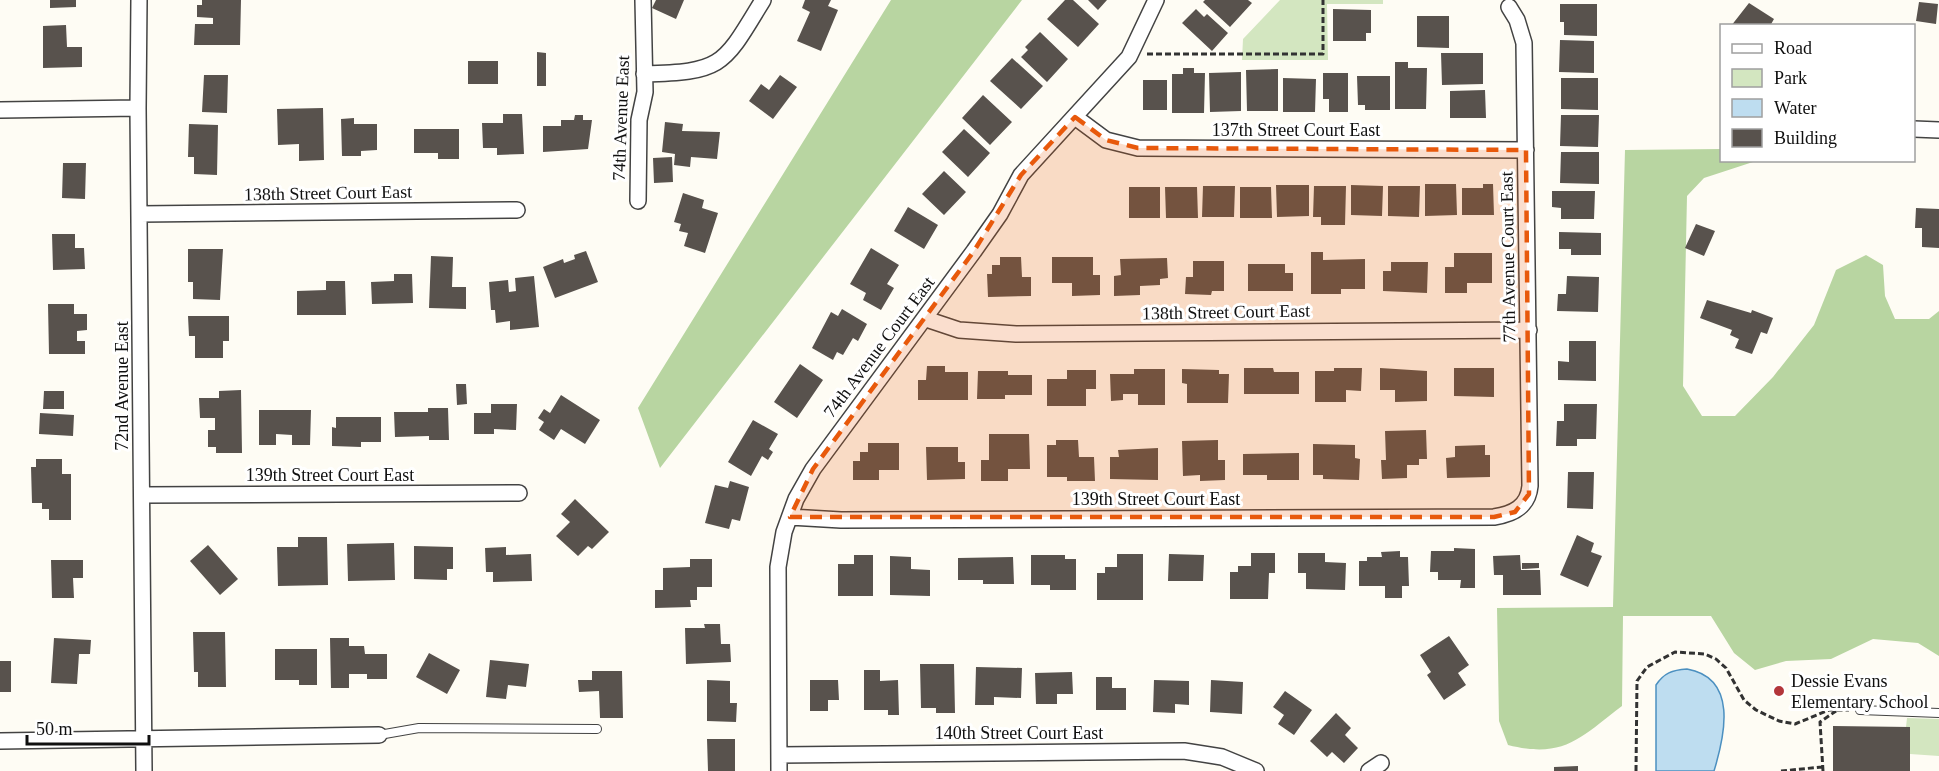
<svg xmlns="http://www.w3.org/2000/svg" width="1939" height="771" font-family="'Times New Roman',serif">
<rect width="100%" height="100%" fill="#fefcf4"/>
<path fill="#d3e6c0" d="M1280,0h103v4h-56l1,56h-86l1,-21z
M1907,718l32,1v37l-29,-2v-27h-4z"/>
<path fill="#b8d5a1" d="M891,0h131l-362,468 -22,-60z
M1721,149l1,11 34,1 -52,17 -17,18 -4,190 19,30h33l38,-39 41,-52 22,-55 30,-15 17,10 2,31 10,23h34l10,-8v345l-21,-13 -45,-4 -42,20 -45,2 -31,9 -21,-17 -23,-37h-88l-1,90c-42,32 -58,53 -114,39l-9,-24 -2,-113 116,-1 12,-457z"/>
<path fill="#beddf0" stroke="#4c90c0" stroke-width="1.5" d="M1687,669c51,9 38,66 27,102h-58v-86c8,-12 16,-15 31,-16z"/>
<path fill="#58524d" d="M50,0h26v7l-26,1z
M202,0h39l-1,45h-46l1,-21h18v-6l-16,-1v-12h5z
M656,0h28l-8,19 -24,-11z
M805,0h26l-3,6 10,4 -17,41 -24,-10 13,-29 -8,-4z
M1065,0h8l26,24 -21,23 -31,-28z
M1088,0h19l-9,10z
M1205,0h43l4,3 -22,24 -27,-25z
M1919,2l19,2 -2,20 -20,-3z
M1749,3l25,16 -4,7h-39z
M1560,4h37v32l-33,-1v-13h-4z
M1196,9l8,8 3,-3 21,19 -16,18 -30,-28z
M1333,9l38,1v23h-5v8h-33z
M1417,16h32v32l-32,-1z
M66,25l1,22h15v20l-39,1v-42z
M1040,32l28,27 -21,23 -26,-25 7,-7 -3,-3z
M1560,40l34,1v32l-35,-1z
M537,52l9,1v33h-9z
M1441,53h42v31l-41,1z
M1012,58l31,28 -22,23 -31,-28z
M468,61h30v23h-30z
M1395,62h13v6h19l-1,41h-31z
M1183,68h11v5h11l-1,40h-32v-39h11z
M1278,69v42h-31l-1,-41z
M1241,72v39l-31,1 -1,-39z
M1323,73h25v39h-19v-13h-6z
M204,75h24l-1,38 -25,-1z
M780,75l17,12 -24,32 -24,-18 12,-17 8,6z
M1357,76h33v34h-25v-5h-7z
M1283,78l33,1 -1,33h-32z
M1561,78h37v32l-37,-1z
M1143,80h24v30h-24z
M1485,90l1,28h-36v-27z
M983,95l29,27 -22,23 -28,-27z
M323,108l1,52 -25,1v-17l-21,1 -1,-36z
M503,114h19l2,40 -27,1v-7h-14l-1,-25h21z
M575,115h8v5h9l-4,29 -45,3v-26h18v-6h13z
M1561,115h38l-1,32 -38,-1z
M354,118v6h23v26l-16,1v5h-19l-1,-37z
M665,122l18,2 -1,7 38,1 -3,27 -26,-2 -1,10 -16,-2 1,-11 -13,-2z
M189,124l29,1 -1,50 -23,-1v-17h-6z
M414,129h45v30h-21v-6h-24z
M964,129l26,24 -22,24 -26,-25z
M1561,152h38v32l-39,-1z
M672,157l1,25 -19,1 -1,-25z
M63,163h23l-1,36 -23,-1z
M944,171l22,21 -22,23 -22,-21z
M1425,184h31l1,31 -32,1z
M1483,184h10l1,31h-32v-27h21z
M1276,185h33v31l-32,1z
M1351,185l32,1 -1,30 -31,-1z
M1203,186h32l-1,31h-32z
M1314,186h32l-1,39h-24v-8h-8z
M1388,186h32l-1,31 -31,-1z
M1129,187h31v31h-31z
M1165,187h32l1,31h-32z
M1240,187h31l1,31h-32z
M1552,191h43l-1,28h-33v-11l-9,-1z
M683,193l21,7 -2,8 16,5 -13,40 -21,-7 4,-13 -9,-2 2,-7 -7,-2z
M908,207l30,18 -14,24 -30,-18z
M1916,208l23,1v39l-17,-1v-19h-7z
M1696,224l19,7 -11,25 -19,-8z
M1559,232l42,1v22h-30v-6h-12z
M52,234h23v14h9l1,21 -32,1z
M871,248l28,17 -12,19 7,4 -13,22 -18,-10 3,-7 -16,-9z
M188,249h35l-3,51 -27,-1v-17h-5z
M586,251l12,31 -43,16 -12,-31 20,-8 1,4 11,-4 -1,-4z
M1311,252h12v8l42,-1v30h-24v5h-30z
M1454,253h38v30h-25v10h-22v-26h9z
M431,256l22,1 -1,30h14v22l-37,-1z
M1000,257h21l1,20h9v19l-43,1 -1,-23h5v-9h8z
M1052,257h41v18h7v20l-28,1v-13h-20z
M1167,258l1,20 -8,1v6l-20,1v9l-26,1v-20l7,-1 -1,-16z
M1193,261h31v30h-12l-1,4 -26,-1 1,-17h7z
M1391,262h37l-1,31 -44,-2v-20h8z
M1248,264h37v9h8v18h-45z
M394,274h18l1,29 -41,1 -1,-22 23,-1z
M534,276l5,51 -29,3v-9l-14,2 -1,-13h-4l-2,-28 19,-2 1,12 7,-1 -1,-13z
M1567,276l32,1 -1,35 -41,-1 1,-17h8z
M326,281h19l1,34h-49v-24l29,-1z
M1707,300l44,13 1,-3 21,8 -6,16 -6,-2 -9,22 -17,-6 4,-9 -9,-4 2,-5 -32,-12z
M48,304h26v10h13v16l-10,1v10h8v13h-36z
M842,309l25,15 -9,17 -5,-3 -10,17 -6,-3 -4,8 -21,-12 19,-36 7,4z
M188,316h41v25h-6v17h-28v-22h-6z
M1569,341h27v40l-38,-1v-19l11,1z
M800,364l23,16 -26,38 -23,-16z
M927,366h18v6h23v28h-50v-20h8z
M1244,368h29l1,4h25v22h-55z
M1334,368h28l-1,23 -15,-1v12h-31v-31h19z
M1380,368l47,3v30l-32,1v-12h-15z
M1454,368h40v29l-40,-1z
M1134,369h31v36h-27v-11h-15v6l-12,1 -1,-27h24z
M1182,369l37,1v4h10l-1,29h-41v-19l-5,-1z
M1067,370h29v19h-10v17h-39v-27h20z
M978,371h30v4h24v20h-27v4h-28z
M456,384h10l1,20 -10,1z
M241,390l1,63h-26v-6h-8v-17h7v-12h-15l-1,-20h20v-7z
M44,391h20v18h-21z
M561,395l39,25 -15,24 -24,-15 -7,11 -15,-10 5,-8 -6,-4 6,-9 6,4z
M491,404h26l-1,26 -22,-1v5h-20v-21h17z
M1564,404h33l-1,35h-19v7h-21l1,-25h7z
M428,408h20l1,32h-20v-4l-34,1 -1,-25h34z
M259,410h52l-1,35h-18v-10l-16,-1v11h-17z
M40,413l34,2 -1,21 -34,-2z
M336,417h45v25h-20v5l-29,-1v-19l4,1z
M753,420l25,14 -9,15 4,3 -5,8 -6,-4 -11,20 -23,-14z
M1426,430l1,29h-8v6h-12v13l-25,1 -1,-19h5l-1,-29z
M989,434h40l1,35h-22v12h-27v-21h8z
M1056,440h22l1,17h15l1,24h-28v-4h-20v-32h9z
M1218,440v20h7v20l-25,1v-6l-17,1 -1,-35z
M868,443h31v27h-20v10h-26v-19h7v-9h8z
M1313,444l42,1v13l5,1 -1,21 -36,-1v-4h-10z
M1485,445v10h5v22l-43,1 -1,-20 9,-1v-11z
M926,447h32v15h7v17l-38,1z
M1158,448v32l-48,-1v-22h9l-1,-7z
M1299,453v27h-32v-5h-24v-21z
M36,459h26v15h9v46h-22v-11h-7v-6h-10l-1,-36h5z
M1568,472h26l-1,37 -26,-1z
M730,481l19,6 -9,34 -8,-2 -3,10 -24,-6 10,-38 13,3z
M575,499l34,33 -17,17 -4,-3 -10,10 -22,-20 14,-14 -9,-8z
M1577,535l17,8 -3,9 11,4 -14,31 -28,-12z
M298,537h29l1,48 -50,1 -1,-39h21z
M394,543l1,37 -47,1 -1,-37z
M208,545l30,34 -18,16 -30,-34z
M414,546l39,1v22h-6v11l-33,-1z
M506,547v8l25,-1 1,27 -39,1v-10h-7l-1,-24z
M1454,548l21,1v39h-15l1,-8h-23v-8h-8l1,-21h23z
M1400,551v6h8l1,29h-7v12h-17v-12h-26v-25h8v-4h15l-1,-5z
M1251,553h24v20h-6l-1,26h-38v-27h8v-6h13z
M1298,553h27v9l21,1 -1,27 -39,-1v-16h-8z
M1117,554h26v46h-46v-27h8v-6h12z
M1169,554l35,1 -1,26h-35z
M854,555h19v41h-35v-32h16z
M1031,555h34v4h11v31h-26v-5h-19z
M1520,555l1,15h19l1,25h-38v-20h-9l-1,-19z
M890,556l21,1v12l19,1v26l-40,-1z
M1013,557l1,27h-31v-4h-25v-22z
M690,559h22v28h-15v13h-7l1,7 -36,1v-18h8v-22l27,-1z
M51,560h32v18h-10l1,20h-22z
M1522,563h17v5l-17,1z
M704,624h16l1,20h9l1,18 -45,2 -1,-36h20z
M193,632h32l1,55h-28v-15h-4z
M1449,636l20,29 -11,8 8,12 -22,15 -17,-25 4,-3 -11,-17z
M54,638l37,2 -1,14h-11l-2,30 -26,-1z
M330,638h19v8h15l1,8h22v25h-20v-5h-18v14h-18z
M275,649h42v36h-18v-5h-24z
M429,653l31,17 -13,24 -31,-17z
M490,660l39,4 -3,23 -18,-2 -2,14 -20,-2z
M0,661h11v31h-11z
M920,664h34l1,49h-19v-5h-15z
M976,667l46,1 -1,30 -27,-1v8h-19z
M864,670h16v11l18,-1 1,35h-11v-5h-24z
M592,671h30l1,47h-23l-1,-27 -20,1 -1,-12h14z
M1072,672l1,22h-16v10h-21l-1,-31z
M1096,677h16v11h14v22h-30z
M707,680l23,1v22h7l-1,19 -29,-1z
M810,680h28l1,20h-11v11h-18z
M1154,680l35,1v24l-14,-1v9l-22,-1z
M1211,680l32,2 -1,32 -32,-2z
M1285,691l27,19 -18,25 -16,-11 6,-9 -11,-8z
M1336,713l15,15 -6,7 13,13 -14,15 -12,-11 -5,5 -17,-16z
M1833,726l77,1v44h-77z
M707,739h28v32h-27z
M1578,766v5h-24v-4z"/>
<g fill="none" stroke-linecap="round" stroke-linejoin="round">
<defs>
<path id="lane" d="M1860,710l79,3
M379,735l40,-7 178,1"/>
<path id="street" d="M139,0l-1,108 6,663
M644,74c79,-2 79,-8 119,-74
M0,110l138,-2
M1075,117l31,23 32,8 388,2
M1914,129l25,1
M638,201l1,-81 6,-28 -2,-92
M140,214l377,-4
M926,319l33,11 57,4 513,-4
M142,495l377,-2
M790,517l51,3 653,-3c19,-3 34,-10 36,-31l-6,-443 -7,-23 -8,-13
M0,741l379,-6
M779,755l405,-4 38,6 34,14
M779,771l-1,-204 6,-35 12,-33 17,-30 161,-218 26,-37 21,-39 108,-118 27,-57
M1369,771l12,-8"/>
</defs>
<use href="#lane" stroke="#434343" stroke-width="10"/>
<use href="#street" stroke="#434343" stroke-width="18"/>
<path stroke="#323232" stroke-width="3" stroke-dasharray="6 3" stroke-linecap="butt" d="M1147,54h176v-54
M1636,771l1,-90 10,-14 28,-15 30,2 11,5 10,9 18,32 12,10 23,11 16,3 34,-14h20
M1781,771l41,-4
M1823,771l-3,-49 16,-11"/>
<use href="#lane" stroke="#fff" stroke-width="8"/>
<use href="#street" stroke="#fff" stroke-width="15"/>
</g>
<path fill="#e8590c" fill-opacity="0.2" stroke="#e8590c" stroke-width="4.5" stroke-dasharray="12 8" stroke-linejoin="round" d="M1075,117l31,23 32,8 388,2 3,344 -14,18 -21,5h-704l23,-48 161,-218 47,-76z"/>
<circle fill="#b3363a" stroke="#fff" stroke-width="2" cx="1779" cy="691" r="6"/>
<g text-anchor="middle" stroke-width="6" stroke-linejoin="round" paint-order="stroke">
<g font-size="18" fill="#101010" stroke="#fff">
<text transform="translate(621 118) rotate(-88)" y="6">74th Avenue East</text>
<text x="1296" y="136">137th Street Court East</text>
<text transform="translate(328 193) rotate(-1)" y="6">138th Street Court East</text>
<text transform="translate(1508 257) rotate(-91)" y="6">77th Avenue Court East</text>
<text transform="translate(1226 312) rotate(-1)" y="6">138th Street Court East</text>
<text transform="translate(879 347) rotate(-53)" y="6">74th Avenue Court East</text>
<text transform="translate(122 386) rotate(-90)" y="6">72nd Avenue East</text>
<text x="330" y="481">139th Street Court East</text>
<text x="1156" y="505">139th Street Court East</text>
<text x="1019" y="739">140th Street Court East</text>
</g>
<g font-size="18" fill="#101010" stroke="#fff" text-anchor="start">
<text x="1791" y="687">Dessie Evans<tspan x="1791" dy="21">Elementary School</tspan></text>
</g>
</g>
<rect x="1720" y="24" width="195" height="138" fill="#ffffff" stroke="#9f9f9f" stroke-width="1.5"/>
<rect x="1732" y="44" width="30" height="9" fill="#ffffff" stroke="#9f9f9f" stroke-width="1.5"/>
<text x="1774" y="54" font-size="18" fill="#101010">Road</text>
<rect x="1732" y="69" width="30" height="18" fill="#d3e6c0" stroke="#9f9f9f" stroke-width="1.5"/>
<text x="1774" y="84" font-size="18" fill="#101010">Park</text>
<rect x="1732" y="99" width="30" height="18" fill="#beddf0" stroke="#9f9f9f" stroke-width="1.5"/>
<text x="1774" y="114" font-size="18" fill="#101010">Water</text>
<rect x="1732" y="129" width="30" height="18" fill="#58524d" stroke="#9f9f9f" stroke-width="1.5"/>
<text x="1774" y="144" font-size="18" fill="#101010">Building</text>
<path d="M27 735v9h122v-9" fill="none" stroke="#101010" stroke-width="3"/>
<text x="36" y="735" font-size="18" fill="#101010" stroke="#ffffff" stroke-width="4.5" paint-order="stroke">50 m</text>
</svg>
